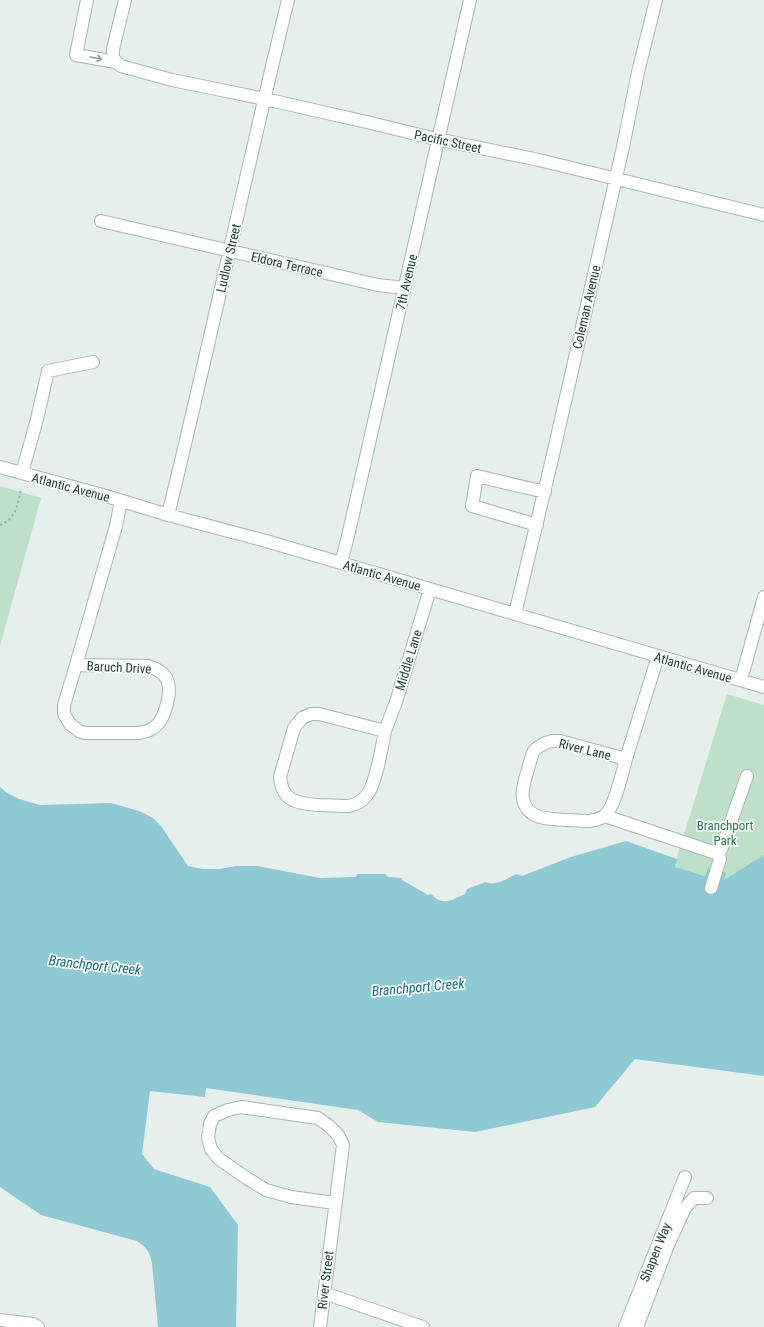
<svg xmlns="http://www.w3.org/2000/svg" width="764" height="1327" font-family="'Roboto Condensed',sans-serif">
<rect width="100%" height="100%" fill="#e6efeb"/>
<path fill="#bfe0c8" d="M0,486l41,12 -41,148z
M727,694l37,11v150l-40,26 1,-8 -16,-6 -3,9 -32,-9z"/>
<path fill="#8ec9d4" d="M0,787l7,6 12,6 21,6 71,-2 28,8 14,7 8,8 27,40 14,3h17l17,-3h21l63,12 36,-1 1,-3h28l3,3 14,1v2l26,15 3,-1c13,13 20,6 34,0l2,-5 19,-7c11,5 21,-4 30,-8l6,2 49,-19 55,-16 51,18 -2,8 30,9 4,-9 17,6 -2,7 40,-25v221l-129,-17 -40,48 -120,25 -97,-10 -20,-12 -152,-22 -1,9 -55,-6 -8,63 12,15 56,18 28,38 -2,102h-78l-6,-64c-2,-11 -6,-16 -15,-22l-96,-26 -41,-28z"/>
<g fill="none" stroke-linecap="round" stroke-linejoin="round">
<defs>
<path id="minor" d="M87,0l-11,55 40,7
M125,0l-12,49v8l3,5 5,4 51,14 93,19 106,24 61,15 107,22 225,55
M101,221l277,64 26,3
M0,467l106,29 62,19 98,26 498,146
M22,473l15,-54 11,-48 45,-9
M168,515c42,-171 78,-344 120,-515
M537,525l-65,-19 5,-30 68,16
M341,563l7,-27 122,-536
M515,614l37,-155 71,-312 15,-75 18,-72
M76,665l72,1c21,6 24,19 19,38 -5,17 -9,26 -28,29h-54l-6,-2 -9,-7 -6,-10v-9z
M76,665l40,-139 5,-25
M741,680l23,-83
M311,714h8l66,17c-3,15 -9,53 -18,64 -5,7 -11,9 -18,11 -11,0 -21,-1 -32,-1 -21,-2 -35,-4 -37,-28l14,-49 8,-10z
M385,731l11,-29 34,-113
M552,741h8l66,18c-4,14 -11,48 -21,56 -4,4 -9,5 -15,6 -14,-1 -47,0 -57,-7 -17,-12 -9,-30 -5,-45 2,-6 3,-13 6,-18 5,-6 11,-8 18,-10z
M626,759l32,-103
M605,816l111,37 5,-3 26,-74
M711,888l9,-29 -2,-7
M324,1293l99,34
M0,1320l33,4 5,3
M320,1327l23,-182 -5,-10 -9,-9 -11,-8 -77,-11 -13,3 -14,6 -4,8 -2,14 3,11 8,10 29,20 18,11 25,7 44,6
M625,1327l60,-150
M637,1327l31,-82 17,-37 9,-10h13"/>
</defs>
<use href="#minor" stroke="#a8b8b2" stroke-width="14"/>
<path stroke="#86b3a5" stroke-width="2" stroke-dasharray="2 3" stroke-linecap="butt" d="M0,525c16,-6 18,-21 21,-37"/>
<use href="#minor" stroke="#fff" stroke-width="12"/>
</g>
<defs><path id="oneway-shaft" d="M-6 0H5M1.5-3L5.5 0L1.5 3" fill="none" stroke-width="1.6" stroke-linecap="round" stroke-linejoin="round"/></defs>
<use stroke="#92a09c" href="#oneway-shaft" transform="translate(96 58) rotate(10)"/>
<g text-anchor="middle" stroke-width="3.5" stroke-linejoin="round" paint-order="stroke">
<g font-size="13" fill="#24423a" stroke="#f7fbf9">
<text transform="translate(448 141) rotate(12)" y="5">Pacific Street</text>
<text transform="translate(228 258) rotate(-77)" y="5">Ludlow Street</text>
<text transform="translate(287 264) rotate(13)" y="5">Eldora Terrace</text>
<text transform="translate(406 282) rotate(-77)" y="5">7th Avenue</text>
<text transform="translate(586 307) rotate(-77)" y="5">Coleman Avenue</text>
<text transform="translate(71 487) rotate(15)" y="5">Atlantic Avenue</text>
<text transform="translate(382 575) rotate(16)" y="5">Atlantic Avenue</text>
<text transform="translate(408 660) rotate(-73)" y="5">Middle Lane</text>
<text transform="translate(119 667) rotate(3)" y="5">Baruch Drive</text>
<text transform="translate(693 667) rotate(16)" y="5">Atlantic Avenue</text>
<text transform="translate(585 749) rotate(14)" y="5">River Lane</text>
<text transform="translate(655 1252) rotate(-68)" y="5">Shapen Way</text>
<text transform="translate(325 1280) rotate(-83)" y="5">River Street</text>
</g>
<g font-size="13" fill="#2d7a4b" stroke="#f7fbf9">
<text x="725" y="830">Branchport<tspan x="725" dy="15">Park</tspan></text>
</g>
<g font-size="14" font-style="italic" fill="#1c6f80" stroke="#f7fbf9">
<text transform="translate(95 965) rotate(6)" y="5">Branchport Creek</text>
<text transform="translate(418 987) rotate(-5)" y="5">Branchport Creek</text>
</g>
</g>
</svg>
